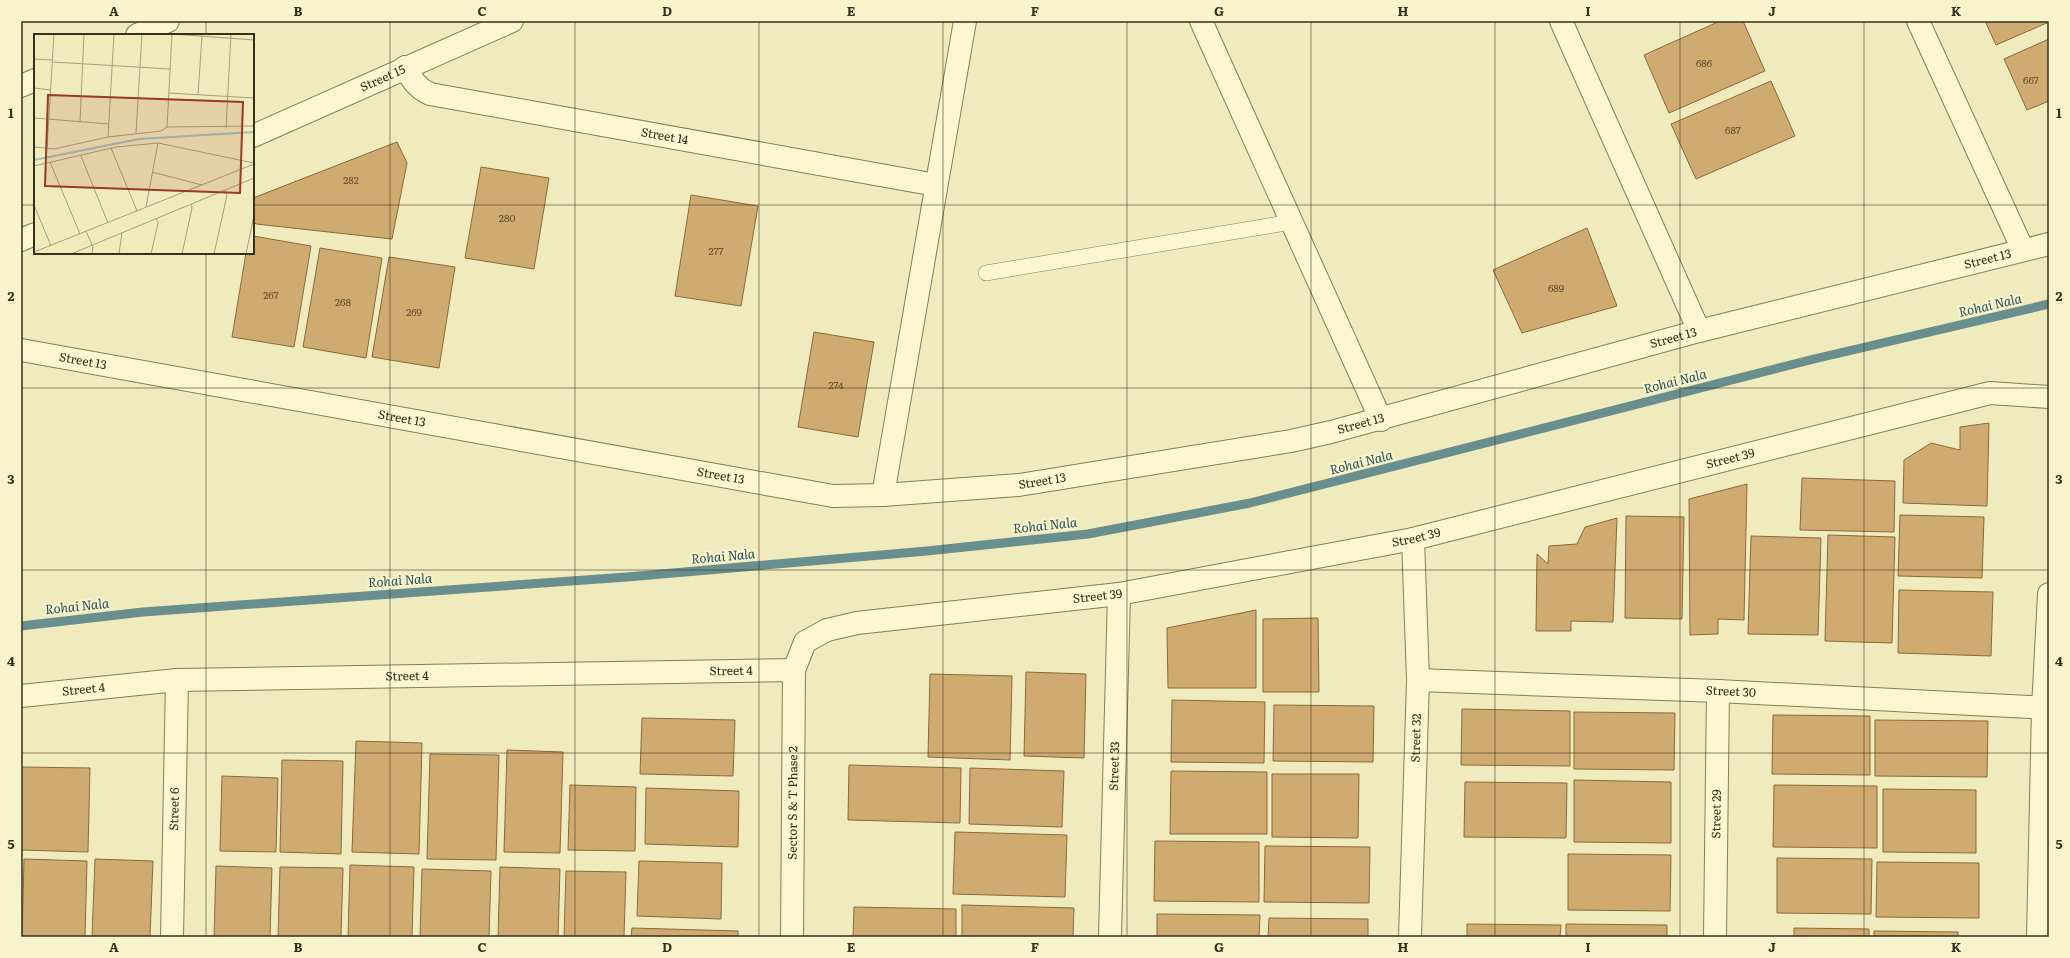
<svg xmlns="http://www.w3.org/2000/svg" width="2070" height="958" font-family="Literata,serif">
<rect width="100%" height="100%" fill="#f0ebbd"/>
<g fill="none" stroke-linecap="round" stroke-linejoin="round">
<path stroke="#688f8d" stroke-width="9" d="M21,626l122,-14 484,-35 300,-26 161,-17 162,-31 564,-144 235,-55"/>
</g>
<path fill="#d0ab71" stroke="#89693a" d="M1720,21h23l22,50 -96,42 -25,-58z
M1985,21h64v1l-53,23z
M2049,39v62l-22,9 -23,-51z
M1771,81l24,55 -99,43 -25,-55z
M397,142l10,21 -15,76 -136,-15 -3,-3v-23z
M481,167l68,11 -15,91 -69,-11z
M691,195l67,11 -17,100 -66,-10z
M1587,228l30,78 -95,27 -29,-63z
M253,236l58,10 -17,101 -62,-10 14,-84h7z
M320,248l62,10 -16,100 -63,-11z
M389,257l66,10 -16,101 -67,-11z
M814,332l60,10 -16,95 -60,-10z
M1989,423l-2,83 -84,-3 1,-43 27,-17 29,7v-23z
M1802,478l93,3 -1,51 -94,-2z
M1747,484l-3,136 -26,-1v15l-28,1 -1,-136z
M1900,515l84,2 -2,61 -84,-2z
M1626,516l58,1 -2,102 -57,-1z
M1617,518l-4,104 -42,-1v10h-35l1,-77 11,10 1,-18 28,-2 8,-17z
M1828,535l67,2 -3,106 -67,-2z
M1751,536l70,2 -3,97 -70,-1z
M1899,590l94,2 -2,64 -93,-3z
M1256,610v78h-88l-1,-60z
M1318,618l1,74h-56v-73z
M1026,672l60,2 -2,84 -60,-2z
M930,674l82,2 -2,84 -82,-3z
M1172,700l93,2 -1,61 -93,-1z
M1274,705l100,1 -1,56 -100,-1z
M1462,709l108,2v55l-109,-1z
M1574,712l101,1 -1,57 -100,-1z
M1773,715l97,1v59l-98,-1z
M642,718l93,2 -2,56 -93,-2z
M1875,720l113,1 -1,56 -112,-1z
M356,741l66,2 -3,111 -67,-2z
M507,750l56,2 -3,101 -56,-1z
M430,754l69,1 -3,105 -69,-1z
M282,760l61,1 -2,93 -61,-2z
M849,765l112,3 -1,55 -112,-3z
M21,767l69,1 -2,84 -67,-2z
M970,768l94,3 -2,56 -93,-3z
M1171,771l96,1v62h-97z
M1272,774h87l-1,64 -86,-1z
M222,776l56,2 -2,74 -56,-1z
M1574,780l97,2v61l-97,-1z
M1465,782l102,1 -1,55 -102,-1z
M570,785l66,2 -1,64 -67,-1z
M1774,785l103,1v62l-104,-1z
M646,788l93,3 -1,56 -93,-3z
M1883,789l93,1v63l-93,-1z
M955,832l112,3 -2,62 -112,-3z
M1155,841l104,1v60l-105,-1z
M1265,846l105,1 -1,56 -105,-1z
M1568,854l103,1 -1,56 -102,-1z
M1777,858l95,1 -1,55 -94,-1z
M24,859l63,2 -2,76h-63z
M95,859l58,2 -3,76h-58z
M639,861l83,2 -1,56 -84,-3z
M1877,862l102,1v55l-103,-1z
M350,865l64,2 -2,70h-64z
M216,866l56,2 -2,69h-56z
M280,867l63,1 -2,69h-63z
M500,867l60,2 -2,68h-60z
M422,869l69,2 -2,66h-69z
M566,871l60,1 -2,65h-60z
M962,905l112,3 -1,29h-111z
M854,907l102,2v28h-103z
M1157,914l103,1 -1,22h-102z
M1269,918l99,1v18h-100z
M1467,924l94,1 -1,12h-93z
M1566,924l101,1v12h-101z
M632,928l106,3v6h-107z
M1794,928l75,1v8h-75z
M1874,931l84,1v5h-84z"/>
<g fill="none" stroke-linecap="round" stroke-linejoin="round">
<defs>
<path id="service" d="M986,273l306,-51"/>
<g id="minor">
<path d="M1201,21l180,399"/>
<path d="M1561,21l138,310"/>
<path d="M1918,21l105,229"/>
<path id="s1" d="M405,67c7,13 12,21 25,27l506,91"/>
<path id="s2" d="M21,350l812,146 50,-1 136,-10 272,-44 40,-9 368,-101 350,-87"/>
<path d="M883,495l82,-474"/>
<path id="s3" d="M1418,680l300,11 331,17"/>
<path id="s4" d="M21,696l156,-16 617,-10"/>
<path id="s5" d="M172,937l5,-257"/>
<path id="s6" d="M792,937l2,-267 11,-28 22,-12 30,-7 262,-29 294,-55 577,-146 59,4"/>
<path id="s7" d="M1110,937l9,-343"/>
<path id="s8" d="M1410,937l8,-257 -5,-141"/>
<path id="s9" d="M1715,937l3,-246"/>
<path d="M2038,937l5,-229 6,-114"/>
</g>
<g id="tertiary">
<path d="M137,35l31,-14"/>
<path d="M21,86l14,-6"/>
<path id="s10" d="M253,136l259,-115"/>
<path d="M21,240l14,-6"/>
</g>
</defs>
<use href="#service" stroke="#897b55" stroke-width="16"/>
<use href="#minor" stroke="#897b55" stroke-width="24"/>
<use href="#tertiary" stroke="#897b55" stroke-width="24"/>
<use href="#service" stroke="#faf6d1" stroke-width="15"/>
<use href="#minor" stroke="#faf6d1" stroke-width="22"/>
<use href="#tertiary" stroke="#faf6d1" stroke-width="22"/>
</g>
<path fill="none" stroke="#372e1b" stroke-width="1" stroke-opacity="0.55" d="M206,21v14M390,21v916M575,21v916M759,21v916M943,21v916M1127,21v916M1311,21v916M1495,21v916M1680,21v916M1864,21v916M21,205h14M253,205h1796M206,253v684M21,388h2028M21,570h2028M21,753h2028"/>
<g text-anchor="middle" stroke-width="4" stroke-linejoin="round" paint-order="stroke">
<g font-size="10" fill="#5d4d30">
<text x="1704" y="67">686</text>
<text x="2031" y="84">667</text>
<text x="1733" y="134">687</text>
<text x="351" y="184">282</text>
<text x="507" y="222">280</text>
<text x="716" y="255">277</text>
<text x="1556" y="292">689</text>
<text x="271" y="299">267</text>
<text x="343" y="306">268</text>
<text x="414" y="316">269</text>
<text x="836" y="389">274</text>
</g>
<g font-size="12" fill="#372e1b" stroke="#f7f3cd">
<text dy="4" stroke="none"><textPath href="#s10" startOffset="142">Street 15</textPath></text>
<text dy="4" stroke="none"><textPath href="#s1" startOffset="276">Street 14</textPath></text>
<text dy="4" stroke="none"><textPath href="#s2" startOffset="2007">Street 13</textPath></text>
<text dy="4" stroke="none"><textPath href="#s2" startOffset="1683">Street 13</textPath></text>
<text dy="4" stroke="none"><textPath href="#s2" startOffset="63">Street 13</textPath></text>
<text dy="4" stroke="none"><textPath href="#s2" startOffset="387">Street 13</textPath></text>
<text dy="4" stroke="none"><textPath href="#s2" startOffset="1359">Street 13</textPath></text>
<text dy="4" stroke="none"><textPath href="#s6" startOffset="1243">Street 39</textPath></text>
<text dy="4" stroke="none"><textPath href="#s2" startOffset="711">Street 13</textPath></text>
<text dy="4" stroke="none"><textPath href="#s2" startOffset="1035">Street 13</textPath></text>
<text dy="4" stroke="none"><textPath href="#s6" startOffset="919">Street 39</textPath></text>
<text dy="4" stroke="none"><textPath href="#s6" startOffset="595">Street 39</textPath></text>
<text dy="4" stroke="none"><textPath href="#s4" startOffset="711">Street 4</textPath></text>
<text dy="4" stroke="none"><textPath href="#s4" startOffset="387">Street 4</textPath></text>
<text dy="4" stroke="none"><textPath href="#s4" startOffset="63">Street 4</textPath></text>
<text dy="4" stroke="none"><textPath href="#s3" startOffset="313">Street 30</textPath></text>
<text dy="4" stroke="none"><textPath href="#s8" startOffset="199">Street 32</textPath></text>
<text dy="4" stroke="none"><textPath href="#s7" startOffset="171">Street 33</textPath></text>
<text dy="4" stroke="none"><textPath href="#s6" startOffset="134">Sector S &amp; T Phase 2</textPath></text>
<text dy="4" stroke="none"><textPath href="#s5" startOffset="128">Street 6</textPath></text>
<text dy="4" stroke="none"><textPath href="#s9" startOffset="123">Street 29</textPath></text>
</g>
<g font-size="13" font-style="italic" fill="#295258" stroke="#f7f3cd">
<text transform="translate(1990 305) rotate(-13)" y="5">Rohai Nala</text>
<text transform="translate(1675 381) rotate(-14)" y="5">Rohai Nala</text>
<text transform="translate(1361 462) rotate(-14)" y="5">Rohai Nala</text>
<text transform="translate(1045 525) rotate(-6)" y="5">Rohai Nala</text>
<text transform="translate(723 556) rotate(-5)" y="5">Rohai Nala</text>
<text transform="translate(400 580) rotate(-4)" y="5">Rohai Nala</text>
<text transform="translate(77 606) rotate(-6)" y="5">Rohai Nala</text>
</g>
</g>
<g transform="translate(34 34)">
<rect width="220" height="220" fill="#f0ebbd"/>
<path fill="none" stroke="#a1c1be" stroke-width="2" d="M0,126l105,-21 115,-7"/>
<path fill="none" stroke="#a69f7c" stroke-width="1" d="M0,25l19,1M19,28l117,7M0,54l17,2M135,59l85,5M164,61l4,-59M0,84l75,6M46,88l4,-88M133,93l5,-93 82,6M133,93l87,-1M192,94l5,-94M102,99l6,-99M74,103l6,-103M0,113l20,2 54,-12 53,-6 6,-4M13,114l7,-114M77,114l26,63M47,122l27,67M16,128l30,72M0,132l82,-19 42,-4 96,20M118,138l50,13M0,171l17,41M112,173l12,-64M52,197l7,16 -1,7M0,218l220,-88M37,220l183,-76M85,220l3,-22M117,220l7,-31 -2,-5M148,220l10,-46 -1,-4M180,220l13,-59 -2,-5M212,220l8,-39"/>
<path fill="#9b3922" fill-opacity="0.15" stroke="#9b3922" stroke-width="2" d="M14,61l195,7 -3,91 -195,-7z"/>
<rect width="220" height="220" fill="none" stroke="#372e1b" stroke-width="2"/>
</g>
<rect width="2070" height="958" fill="none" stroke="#f7f3cd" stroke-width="44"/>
<rect x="22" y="22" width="2026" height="914" fill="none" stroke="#372e1b" stroke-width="1.5"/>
<g font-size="13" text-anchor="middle" font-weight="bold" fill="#372e1b">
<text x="114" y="16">A</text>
<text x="298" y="16">B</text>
<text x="482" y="16">C</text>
<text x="667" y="16">D</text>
<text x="851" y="16">E</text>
<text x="1035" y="16">F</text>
<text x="1219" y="16">G</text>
<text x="1403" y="16">H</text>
<text x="1588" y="16">I</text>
<text x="1772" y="16">J</text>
<text x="1956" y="16">K</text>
<text x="11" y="118">1</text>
<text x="2059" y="118">1</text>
<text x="11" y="301">2</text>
<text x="2059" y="301">2</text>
<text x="11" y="484">3</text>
<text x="2059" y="484">3</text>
<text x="11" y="666">4</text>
<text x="2059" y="666">4</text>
<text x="11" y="849">5</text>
<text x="2059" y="849">5</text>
<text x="114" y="952">A</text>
<text x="298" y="952">B</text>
<text x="482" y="952">C</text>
<text x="667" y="952">D</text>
<text x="851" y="952">E</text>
<text x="1035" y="952">F</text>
<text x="1219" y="952">G</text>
<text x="1403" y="952">H</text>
<text x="1588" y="952">I</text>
<text x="1772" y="952">J</text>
<text x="1956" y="952">K</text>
</g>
</svg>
